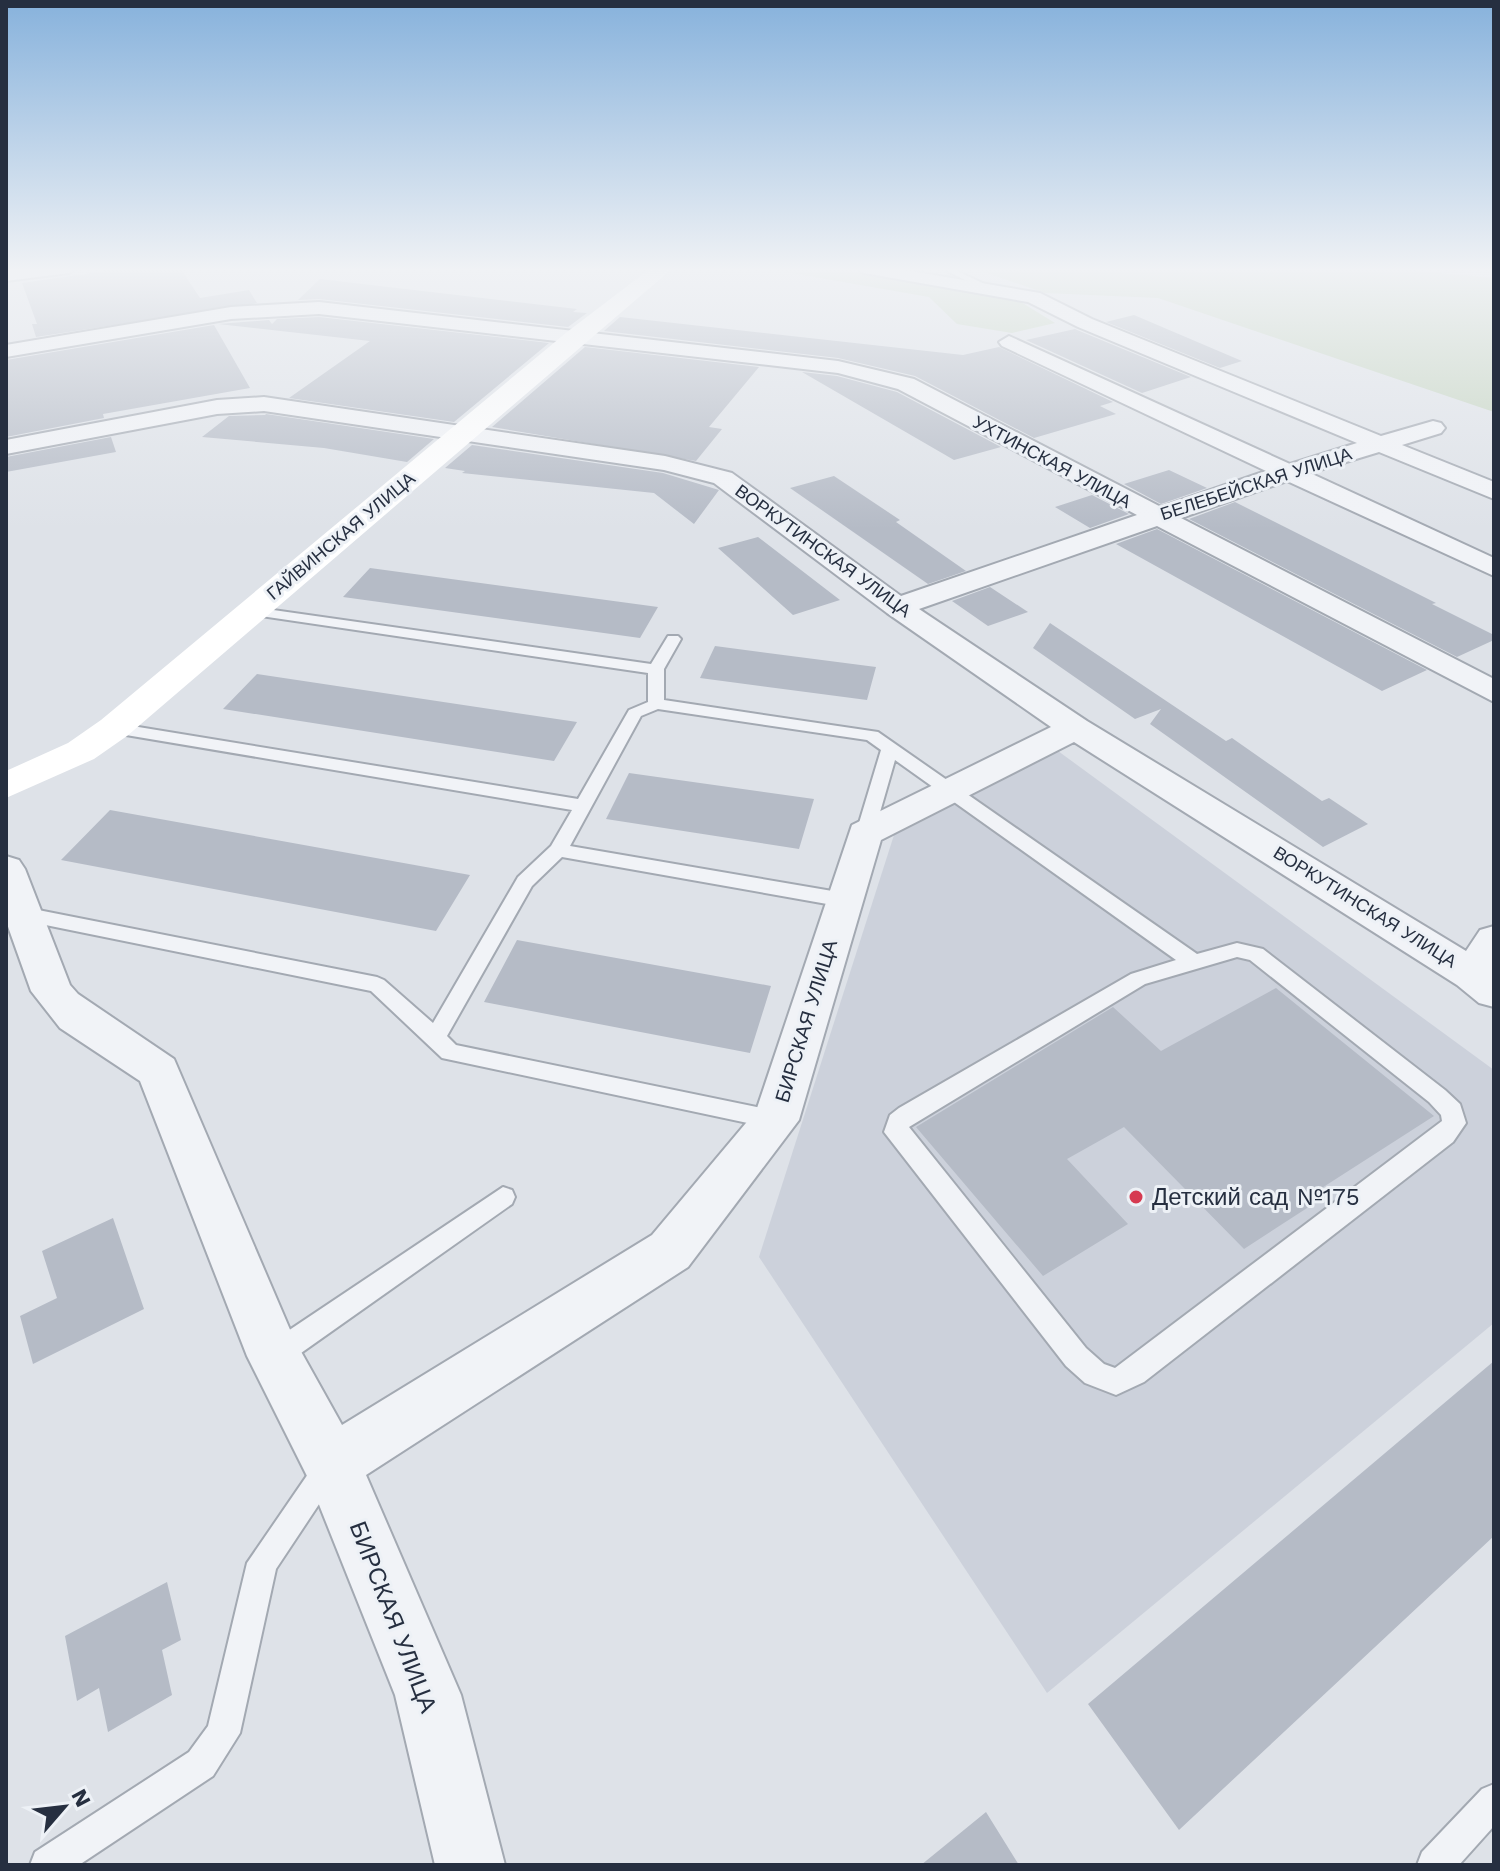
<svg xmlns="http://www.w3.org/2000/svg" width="1500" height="1871" font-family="'Work Sans',sans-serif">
<rect width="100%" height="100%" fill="#dee2e8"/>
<path fill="#ccd1db" d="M1058,751l436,319v253l-447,370 -288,-436 135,-422z"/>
<path fill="#c3d3be" d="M763,268h74l179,31 39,24 -43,10 -55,-9 -28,-27z
M972,268h414l108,10v134l-336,-114 -113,-5z"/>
<path fill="#b5bbc6" d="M127,268h53l20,30 49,-8 8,13 -221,34 -4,-13h5l-15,-41z
M320,279l257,30 -4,3 14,1 -19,14 -249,-28 -21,1z
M1134,315l108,46 -22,7 -114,-46z
M319,317l230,26 -95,79 -165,-24 81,-57 -152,-17 51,-4 3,4 5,-5z
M620,317l343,38 36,-8 114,55 -13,4 16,8 -82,24 -119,-62 -77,-18 -234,-27z
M214,325l36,63 -147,26 1,4 -98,19v-77z
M1075,329l2,1 114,47 -49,16 -116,-53z
M585,347l174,20 -50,60 13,2 -26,32 -204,-34z
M802,372l35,4 60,16 104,55 -47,13z
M265,415l1,-1 168,25 -27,23 -83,-14 -122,-11 27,-21z
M111,437l5,15 -110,20v-15z
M472,445l191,28 56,17 -25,34 -40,-31 -192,-20 3,-2 -20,-3z
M1169,470l38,18 -46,16 -37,-20z
M834,476l66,44 -4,2 70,49 -38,13 -138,-96z
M1092,495l37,19 -39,14 -35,-21z
M1235,502l201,101 -4,1 62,31v5l-37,17 -268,-138z
M1157,529l270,141 -45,21 -266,-147z
M758,537l82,63 -47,15 -75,-67z
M370,568l288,39 -18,31 -297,-41z
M990,587l38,25 -40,14 -36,-25z
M1050,623l176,118 6,-3 90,63 7,-3 39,26 -45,23 -173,-123 11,-15 -26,10 -102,-71z
M715,646l161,21 -9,33 -167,-22z
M257,674l320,48 -23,39 -331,-52z
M629,773l185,26 -15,50 -193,-30z
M110,810l360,65 -34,56 -375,-71z
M517,940l254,46 -21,67 -266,-51z
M1276,988l158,128 -120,77 7,6 -77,50 -120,-122 -57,32 61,65 -85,52 -127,-149 197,-120 48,44z
M113,1218l31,91 -111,55 -13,-48 37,-18 -15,-47z
M1494,1361v175l-315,294 -91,-126z
M167,1582l14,58 -19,10 10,45 -64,37 -9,-44 -22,13 -12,-65z
M986,1812l33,53h-98z"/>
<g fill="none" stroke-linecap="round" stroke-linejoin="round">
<defs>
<path id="lane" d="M941,268h10l44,21 -8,2z
M252,607l399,57 17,-28h10l3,3 -17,30v31l214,32 319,222 40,-11 26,6 182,141 15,14 6,19 -13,19 -309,240 -28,13 -31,-12 -19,-17 -182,-234 6,-17 9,-7 232,-134 45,-14 -281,-200 -21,73 -3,4h-12l-3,-4 25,-83 -14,-10 -209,-31 -17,7 -71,130 274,47 10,7 -3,5 -7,2 -282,-50 -30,29 -85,150 9,9 320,66 8,2 4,7 -4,7 -8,2 -334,-71 -71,-67 -355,-72 -3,-5 3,-5 7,-2 354,70 7,3 49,43 85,-146 33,-31 21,-36 -458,-77 -8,-5 8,-5 464,76 51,-89 19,-8v-29l-401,-59 -2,-3zM1237,957l13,3 179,142 12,13 1,6 -327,247 -11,-4 -18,-16 -177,-221 236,-143z
M503,1187l9,3 3,7 -3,7 -228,161 -10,4 -10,-4 -3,-9 3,-9z
M329,1454l10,4 4,10 -67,101 -36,164 -27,43 -134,89h-49l5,-13 154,-100 19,-26 39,-163 72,-105z
M1494,1784v42l-35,39h-42l5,-13 60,-63z"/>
<path id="street" d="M30,268h48l-9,5 -63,8v-10z
M855,268h38l147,25 52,26 289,117 52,-15 8,2 4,5 -4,5 -39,12 92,37v17l-115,-47 -69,21 184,85v18l-207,-95 -106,37 313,161v23l-337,-176 -238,83 168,112 379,230 14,-21 14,-4v81l-15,-4 -22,-18 -383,-243 -193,98 -82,280 -111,147 -322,208 95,220 44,170h-70l-40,-170 -85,-213 -63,-126 -107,-275 -80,-53 -29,-37 -25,-70v-65l13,4 6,9 45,116 8,9 96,65 120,280 48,86 310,-190 104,-124 96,-286 199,-98 -164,-114 -173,-130 -50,-13 -400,-59 -47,3 -211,40v-14l211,-40 47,-3 401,59 67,17 169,123 236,-81 -239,-126 -60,-16 -519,-59 -88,5 -225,38v-12l225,-38 88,-5 519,59 76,18 247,128 105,-36 -264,-125 -3,-4 10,-6 281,128 67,-21 -279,-116 -50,-25 -164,-29z"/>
</defs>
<use href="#lane" stroke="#a3a9b2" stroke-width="4"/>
<use href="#street" stroke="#a3a9b2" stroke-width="4"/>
<use href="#lane" fill="#f1f3f7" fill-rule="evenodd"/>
<use href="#street" fill="#f1f3f7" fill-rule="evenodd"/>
<path fill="#fff" fill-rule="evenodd" d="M651,268h22l-546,468 -33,23 -88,39v-27l62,-28 33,-23 466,-388z"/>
</g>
<linearGradient id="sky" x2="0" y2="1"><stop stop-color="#87b2dc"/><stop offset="0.51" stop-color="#f0f2f5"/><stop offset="1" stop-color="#f0f2f5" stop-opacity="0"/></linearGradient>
<rect width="1500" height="529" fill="url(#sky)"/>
<circle fill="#d63a51" stroke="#edf1f6" stroke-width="3" cx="1136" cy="1197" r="8"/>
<g text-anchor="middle" stroke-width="6" stroke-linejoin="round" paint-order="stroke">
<g font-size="18" fill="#262f40" stroke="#edf1f6">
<text transform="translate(1052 462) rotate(28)" y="6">УХТИНСКАЯ УЛИЦА</text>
<text transform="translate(1256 484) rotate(-18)" y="6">БЕЛЕБЕЙСКАЯ УЛИЦА</text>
<text transform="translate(341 536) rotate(-40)" y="6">ГАЙВИНСКАЯ УЛИЦА</text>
<text transform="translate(823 551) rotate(36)" y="6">ВОРКУТИНСКАЯ УЛИЦА</text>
<text transform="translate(1365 907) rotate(32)" y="6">ВОРКУТИНСКАЯ УЛИЦА</text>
</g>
<g font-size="20" fill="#262f40" stroke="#edf1f6">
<text transform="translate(806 1021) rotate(-73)" y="7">БИРСКАЯ УЛИЦА</text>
</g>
<g font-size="24" fill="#262f40" stroke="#edf1f6" text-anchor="start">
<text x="1152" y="1205">Детский сад №175</text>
</g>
<g font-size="24" fill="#262f40" stroke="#edf1f6">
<text transform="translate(393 1617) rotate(69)" y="8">БИРСКАЯ УЛИЦА</text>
</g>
</g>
<rect width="1500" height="1871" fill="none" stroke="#262f40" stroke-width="16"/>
<g transform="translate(64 1807) rotate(62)" stroke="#edf1f6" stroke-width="6" paint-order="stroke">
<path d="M0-6L14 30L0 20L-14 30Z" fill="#262f40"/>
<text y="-12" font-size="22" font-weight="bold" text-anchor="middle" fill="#262f40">N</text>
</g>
</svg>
